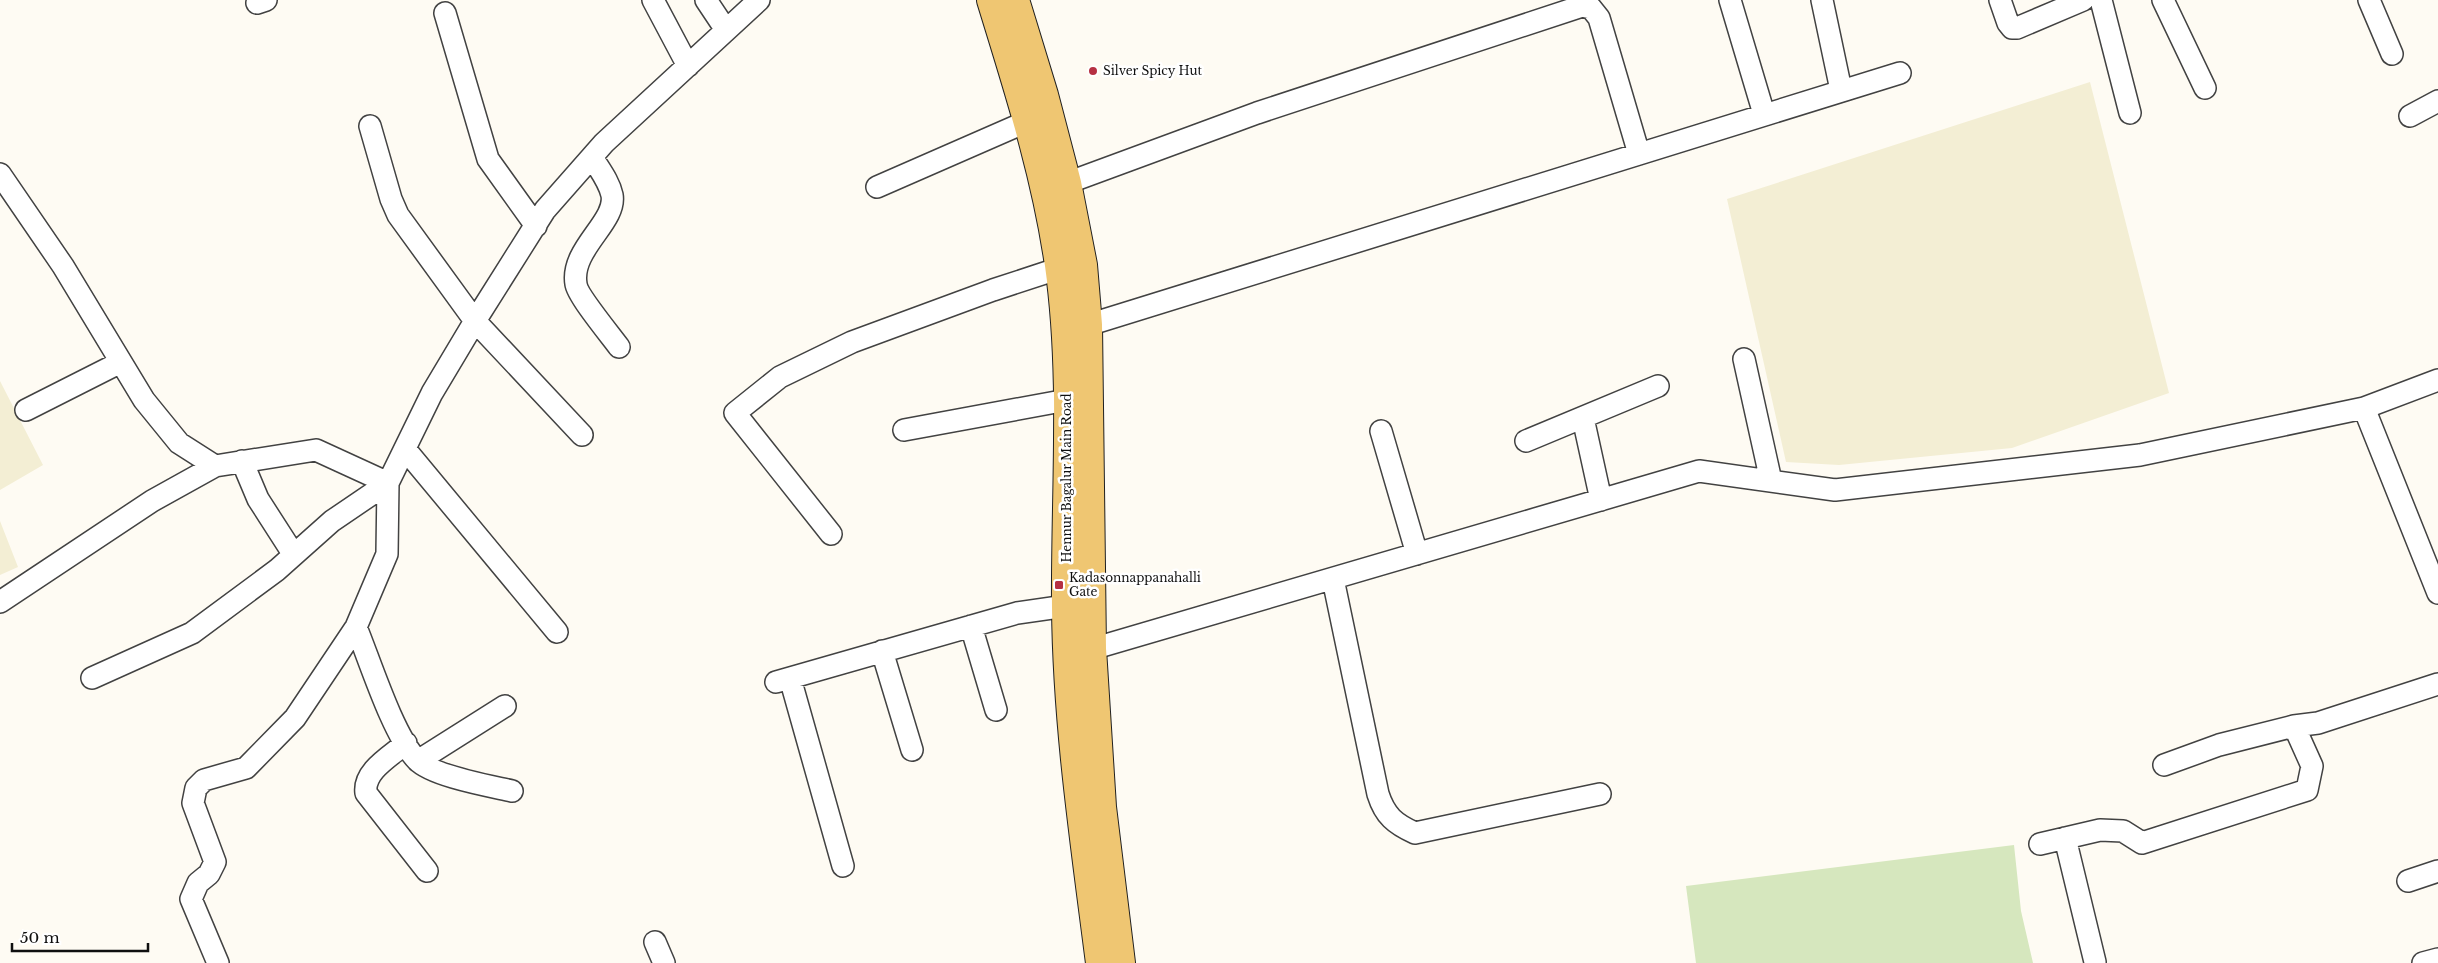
<svg xmlns="http://www.w3.org/2000/svg" width="2438" height="963" font-family="'Libre Baskerville',serif">
<rect width="100%" height="100%" fill="#fefbf3"/>
<path fill="#f3eed4" d="M2090,82l79,311 -157,55 -173,17 -53,-3 -59,-263z
M0,381l43,84 -43,25z
M0,521l18,46 -18,8z"/>
<path fill="#d6e7be" d="M2014,845l7,66 12,52h-337l-10,-77z"/>
<g fill="none" stroke-linecap="round" stroke-linejoin="round">
<defs>
<path id="minor" d="M653,0l35,66
M706,0l20,30
M1730,0l34,114
M1822,0l19,90
M2000,0l8,23 4,5h5l66,-28
M2101,0l29,113
M2163,0l42,88
M2369,0l23,54
M257,3l9,-3
M445,13l43,146 48,67
M2410,116l28,-15
M370,126l21,73 7,16 77,106 107,114
M592,157c7,12 17,24 20,38 5,27 -42,54 -36,89 1,11 35,52 43,63
M0,174l63,92 81,134 35,43 36,23 101,-16 72,33
M1067,183l190,-70 325,-107 9,2 8,10 40,136
M877,187l151,-66
M1088,325l812,-252
M1744,359l27,122
M2364,408l74,185
M26,410l95,-48
M1583,418l18,82
M904,430l163,-30
M1381,431l36,123
M1526,441l132,-55
M405,449l152,183
M242,461l16,38 36,56
M831,534l-96,-121 45,-36 72,-35 141,-52 67,-22 13,-2
M1333,579l45,215c7,22 17,30 37,39l185,-39
M0,602l152,-101 63,-35
M971,626l25,84
M356,627c14,34 37,108 61,133 15,16 73,26 95,31
M1078,650l14,-1 607,-178 136,19 305,-35 224,-47 74,-28
M882,651l30,99
M92,678l100,-45 85,-63 55,-49 56,-38
M790,678l53,188
M776,682l241,-69 49,-7
M406,743c-15,13 -43,28 -40,50l61,78
M418,761l87,-55
M2164,765l55,-20 75,-19 24,-3 120,-39
M2065,838l30,124
M2040,844l60,-14 23,1 19,12 165,-53 5,-24 -18,-40
M2408,881l30,-10
M655,942l9,21
M218,963l-27,-64 7,-16 11,-9 6,-12 -22,-59 3,-15 8,-8 42,-12 49,-50 61,-91 31,-73 1,-71 44,-90 43,-72 70,-111 59,-67 155,-143
M2423,963l15,-4"/>
<path id="major" d="M991,0c27,88 55,174 68,265 16,113 6,229 7,342 1,119 19,238 34,356
M1015,0l29,95 23,88 16,82 5,60 4,324 10,158 19,156"/>
</defs>
<use href="#minor" stroke="#424242" stroke-width="24"/>
<use href="#major" stroke="#202020" stroke-width="30"/>
<use href="#minor" stroke="#fff" stroke-width="21"/>
<use href="#major" stroke="#efc672" stroke-width="28"/>
</g>
<g fill="#b63042" stroke="#fff" stroke-width="2">
<circle cx="1093" cy="71" r="5"/>
<rect x="1054" y="580" width="10" height="10" rx="2.5"/>
</g>
<g text-anchor="middle" stroke-width="5" stroke-linejoin="round" paint-order="stroke">
<g font-size="12" fill="#0f0f0f" stroke="#fff" text-anchor="start">
<text x="1103" y="75">Silver Spicy Hut</text>
<text x="1069" y="582">Kadasonnappanahalli<tspan x="1069" dy="14">Gate</tspan></text>
</g>
<g font-size="12" fill="#0f0f0f" stroke="#fff">
<text transform="translate(1067 478) rotate(-90)" y="4">Hennur Bagalur Main Road</text>
</g>
</g>
<path d="M12 943v8h136v-8" fill="none" stroke="#0f0f0f" stroke-width="2.5"/>
<text x="20" y="943" font-size="15" fill="#0f0f0f" stroke="#ffffff" stroke-width="4" paint-order="stroke">50 m</text>
</svg>
